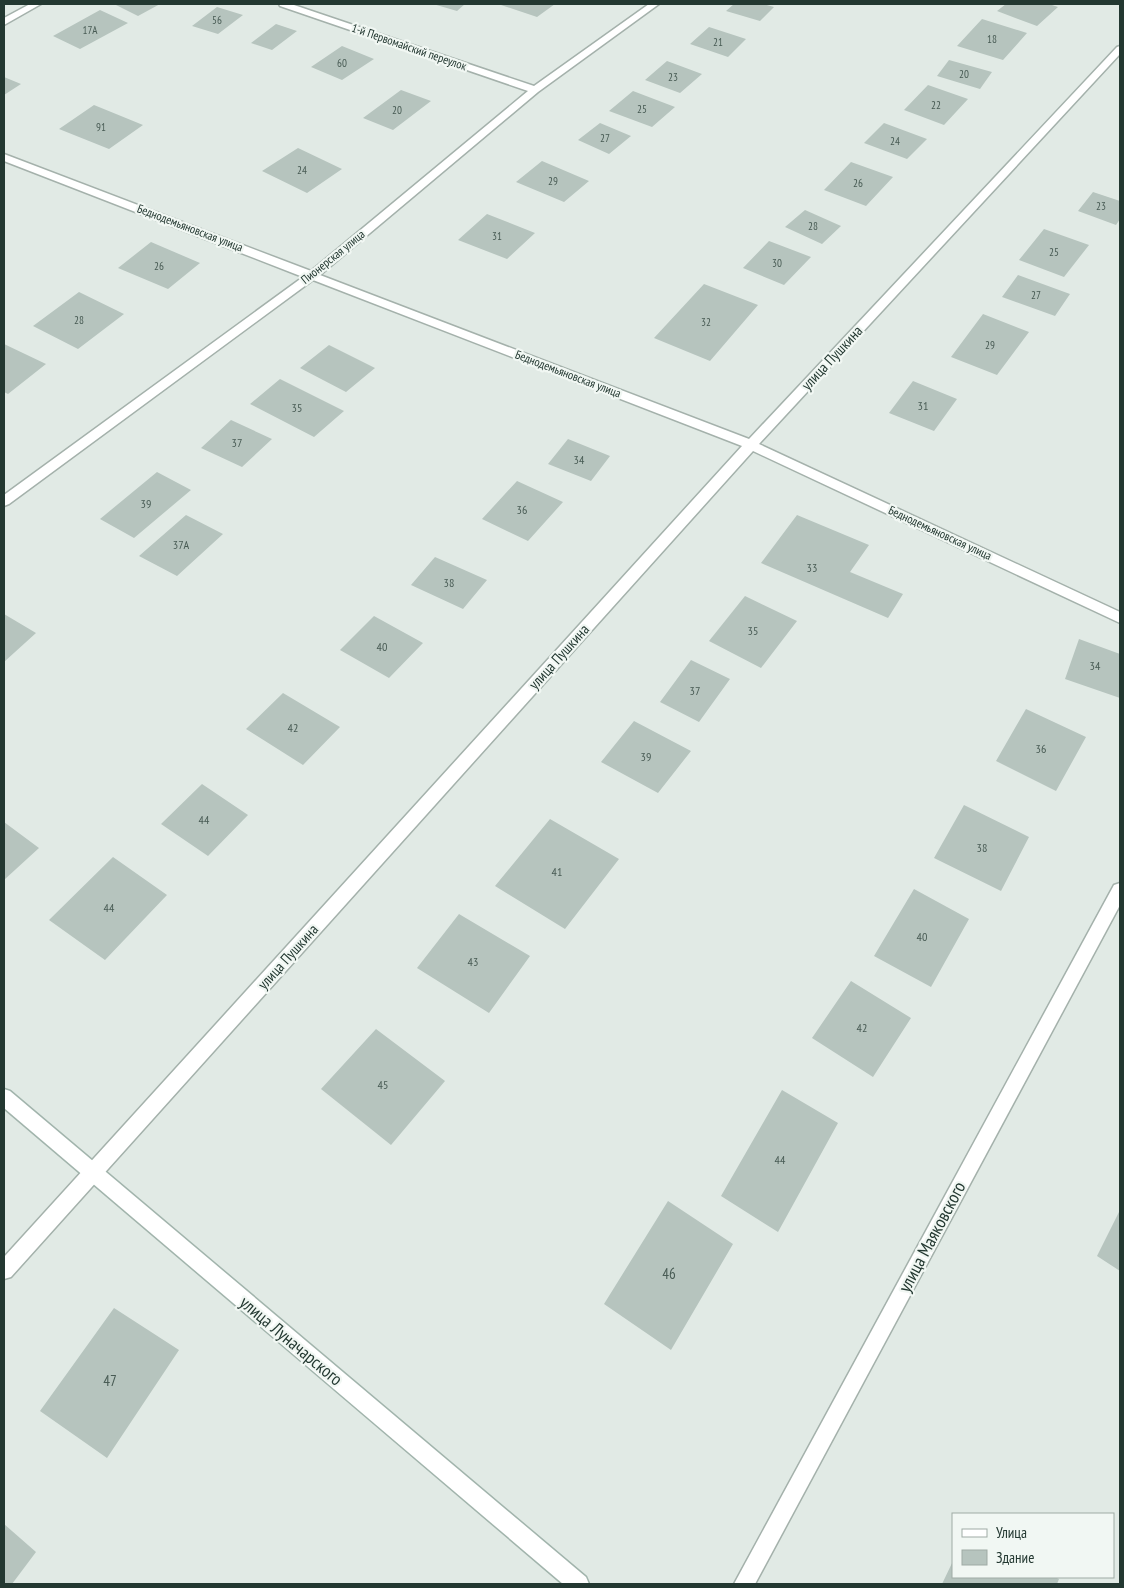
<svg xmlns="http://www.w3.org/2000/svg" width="1124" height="1588" font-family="'PT Sans Narrow',sans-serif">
<rect width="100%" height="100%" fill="#e1eae5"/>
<path fill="#b6c4be" d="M114,4h46l-22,12z
M433,4h32l-8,7z
M498,4h57l-18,13z
M734,4h29l11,3 -14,14 -34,-10z
M1006,4h43l9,3 -21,19 -40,-15z
M217,7l26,8 -25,19 -26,-8z
M100,10l28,13 -48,26 -27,-13z
M982,19l45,14 -24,27 -46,-14z
M276,24l21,7 -25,19 -21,-7z
M709,27l37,12 -18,18 -38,-13z
M342,46l32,13 -32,21 -31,-13z
M949,60l43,12 -12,17 -43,-13z
M667,61l35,13 -22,19 -35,-13z
M4,77l17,7 -17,11z
M928,85l40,14 -24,26 -40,-15z
M401,90l30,11 -38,29 -30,-12z
M633,91l42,16 -23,20 -43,-16z
M94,105l49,20 -34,24 -50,-20z
M600,123l31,13 -22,18 -31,-14z
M884,123l43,16 -20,20 -43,-16z
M298,148l44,21 -35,24 -45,-22z
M542,161l47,20 -25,21 -48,-20z
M851,162l42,15 -27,29 -42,-16z
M1093,192l27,9v18l-4,6 -38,-14z
M805,210l36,16 -19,18 -37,-17z
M487,214l48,19 -28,26 -49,-19z
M1044,229l45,16 -25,32 -45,-17z
M769,241l42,16 -27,28 -41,-17z
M151,242l49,21 -32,26 -50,-21z
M1018,275l52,19 -15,22 -53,-19z
M704,284l54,21 -48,56 -56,-23z
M79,292l45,22 -46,35 -45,-23z
M983,314l46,18 -32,43 -46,-18z
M4,344l42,20 -38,30 -4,-2z
M329,345l46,23 -29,24 -46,-24z
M280,379l64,32 -30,26 -64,-33z
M913,381l44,18 -23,32 -45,-18z
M231,420l41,19 -30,28 -41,-19z
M568,439l42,17 -19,25 -43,-17z
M157,472l34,18 -57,48 -34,-19z
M517,481l46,21 -35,39 -46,-22z
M186,515l37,19 -46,42 -38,-20z
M797,515l72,30 -19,27 53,22 -15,24 -127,-55z
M435,557l52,23 -24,29 -52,-24z
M745,596l52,25 -36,47 -52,-27z
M4,614l32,19 -32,29z
M374,616l49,27 -34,35 -49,-28z
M1079,639l41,15v44l-55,-19z
M691,660l39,19 -31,43 -39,-20z
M283,693l57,34 -37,38 -57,-36z
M1026,709l60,28 -30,54 -60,-30z
M634,721l57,30 -33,42 -57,-31z
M202,784l46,31 -40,41 -47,-32z
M964,805l65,32 -28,54 -67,-33z
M550,819l69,40 -54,70 -70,-43z
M4,822l35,26 -35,32z
M113,857l54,38 -62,65 -56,-40z
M914,889l55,30 -38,68 -57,-31z
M459,914l71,42 -41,57 -72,-45z
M851,981l60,37 -38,59 -61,-39z
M376,1029l69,52 -54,64 -70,-56z
M782,1090l56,33 -60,109 -57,-36z
M668,1201l65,43 -62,106 -67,-46z
M1120,1210v61l-23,-15z
M114,1308l65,42 -72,108 -67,-47z
M4,1524l32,28 -24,32h-8z
M953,1561v16h102l4,2 -2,5h-115z"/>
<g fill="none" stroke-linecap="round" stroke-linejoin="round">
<defs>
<path id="minor" d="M30,4h11l-37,21v-7z
M279,4h12l243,82 115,-82h10l-121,88 -218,183 429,164 368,-392 3,-1v8l-361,390 361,168v11l-367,-172 -742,826 -7,2v-22l738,-811 -429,-166 -304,224 -5,2v-11l299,-218 -299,-116v-7l307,117 217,-180 -248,-85z"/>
<path id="tertiary" d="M1120,883v22l-365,679h-21l380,-699z"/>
<path id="secondary" d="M4,1089l6,2 576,486 3,7h-26l-559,-476z"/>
</defs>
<use href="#minor" stroke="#a4b1ab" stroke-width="3"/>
<use href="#tertiary" stroke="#a4b1ab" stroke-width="3"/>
<use href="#secondary" stroke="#a1b4ac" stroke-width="3"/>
<use href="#minor" fill="#fff" fill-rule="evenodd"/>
<use href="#tertiary" fill="#fff" fill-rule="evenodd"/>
<use href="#secondary" fill="#fff" fill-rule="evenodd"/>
</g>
<g text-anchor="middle" stroke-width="4.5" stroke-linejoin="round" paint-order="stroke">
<g font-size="11" fill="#485b54">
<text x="217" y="24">56</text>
<text x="90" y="34">17А</text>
<text x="992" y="43">18</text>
<text x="718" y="46">21</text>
<text x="342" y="67">60</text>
<text x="964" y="78">20</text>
<text x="673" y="81">23</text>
<text x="936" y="109">22</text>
<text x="642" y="113">25</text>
<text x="397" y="114">20</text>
<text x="101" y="131">91</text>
<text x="605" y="142">27</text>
<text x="895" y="145">24</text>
<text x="302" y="174">24</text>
<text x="553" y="185">29</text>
<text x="858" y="187">26</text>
<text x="1101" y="210">23</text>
<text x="813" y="230">28</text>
<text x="497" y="240">31</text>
<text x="1054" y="256">25</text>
<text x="777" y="267">30</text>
<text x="159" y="270">26</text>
<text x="1036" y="299">27</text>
<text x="79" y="324">28</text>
<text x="706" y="326">32</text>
<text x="990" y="349">29</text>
</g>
<g font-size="12" fill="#233831" stroke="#f1f7f3">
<text transform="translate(409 47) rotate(19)" y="4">1-й Первомайский переулок</text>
<text transform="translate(190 228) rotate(21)" y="4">Беднодемьяновская улица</text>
<text transform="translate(333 257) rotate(-39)" y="4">Пионерская улица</text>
<text transform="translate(568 374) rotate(21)" y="4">Беднодемьяновская улица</text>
<text transform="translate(940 533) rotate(25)" y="4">Беднодемьяновская улица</text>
</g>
<g font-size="12" fill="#485b54">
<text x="923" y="410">31</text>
<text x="297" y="412">35</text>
<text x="237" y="447">37</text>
<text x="579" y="464">34</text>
<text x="146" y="508">39</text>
<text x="522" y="514">36</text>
<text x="181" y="549">37А</text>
<text x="812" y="572">33</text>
<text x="449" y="587">38</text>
<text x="753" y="635">35</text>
<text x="382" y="651">40</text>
<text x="1095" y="670">34</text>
<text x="695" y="695">37</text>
<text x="293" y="732">42</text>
<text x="1041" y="753">36</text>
<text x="646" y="761">39</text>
<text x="204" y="824">44</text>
<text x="982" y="852">38</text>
<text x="557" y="876">41</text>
<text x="109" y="912">44</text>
<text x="922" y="941">40</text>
<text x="473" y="966">43</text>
<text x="862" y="1032">42</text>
<text x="383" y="1089">45</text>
<text x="780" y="1164">44</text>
</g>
<g font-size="15" fill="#233831" stroke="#f1f7f3">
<text transform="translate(832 358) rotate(-47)" y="5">улица Пушкина</text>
<text transform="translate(559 657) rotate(-48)" y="5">улица Пушкина</text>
<text transform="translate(288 957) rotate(-48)" y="5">улица Пушкина</text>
</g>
<g font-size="15" fill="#485b54">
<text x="669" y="1279">46</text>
<text x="110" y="1386">47</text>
</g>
<g font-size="18" fill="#233831" stroke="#f1f7f3">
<text transform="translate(932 1237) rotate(-62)" y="6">улица Маяковского</text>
<text transform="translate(291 1341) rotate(40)" y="6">улица Луначарского</text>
</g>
</g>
<rect width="1124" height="1588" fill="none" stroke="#233831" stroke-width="10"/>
<rect x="952" y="1513" width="162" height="65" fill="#f1f7f3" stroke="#9faba5"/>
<rect x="962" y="1529" width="25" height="8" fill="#ffffff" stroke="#9faba5"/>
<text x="996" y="1538" font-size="15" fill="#233831">Улица</text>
<rect x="962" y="1550" width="25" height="15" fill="#b6c4be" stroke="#9faba5"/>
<text x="996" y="1563" font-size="15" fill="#233831">Здание</text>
</svg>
